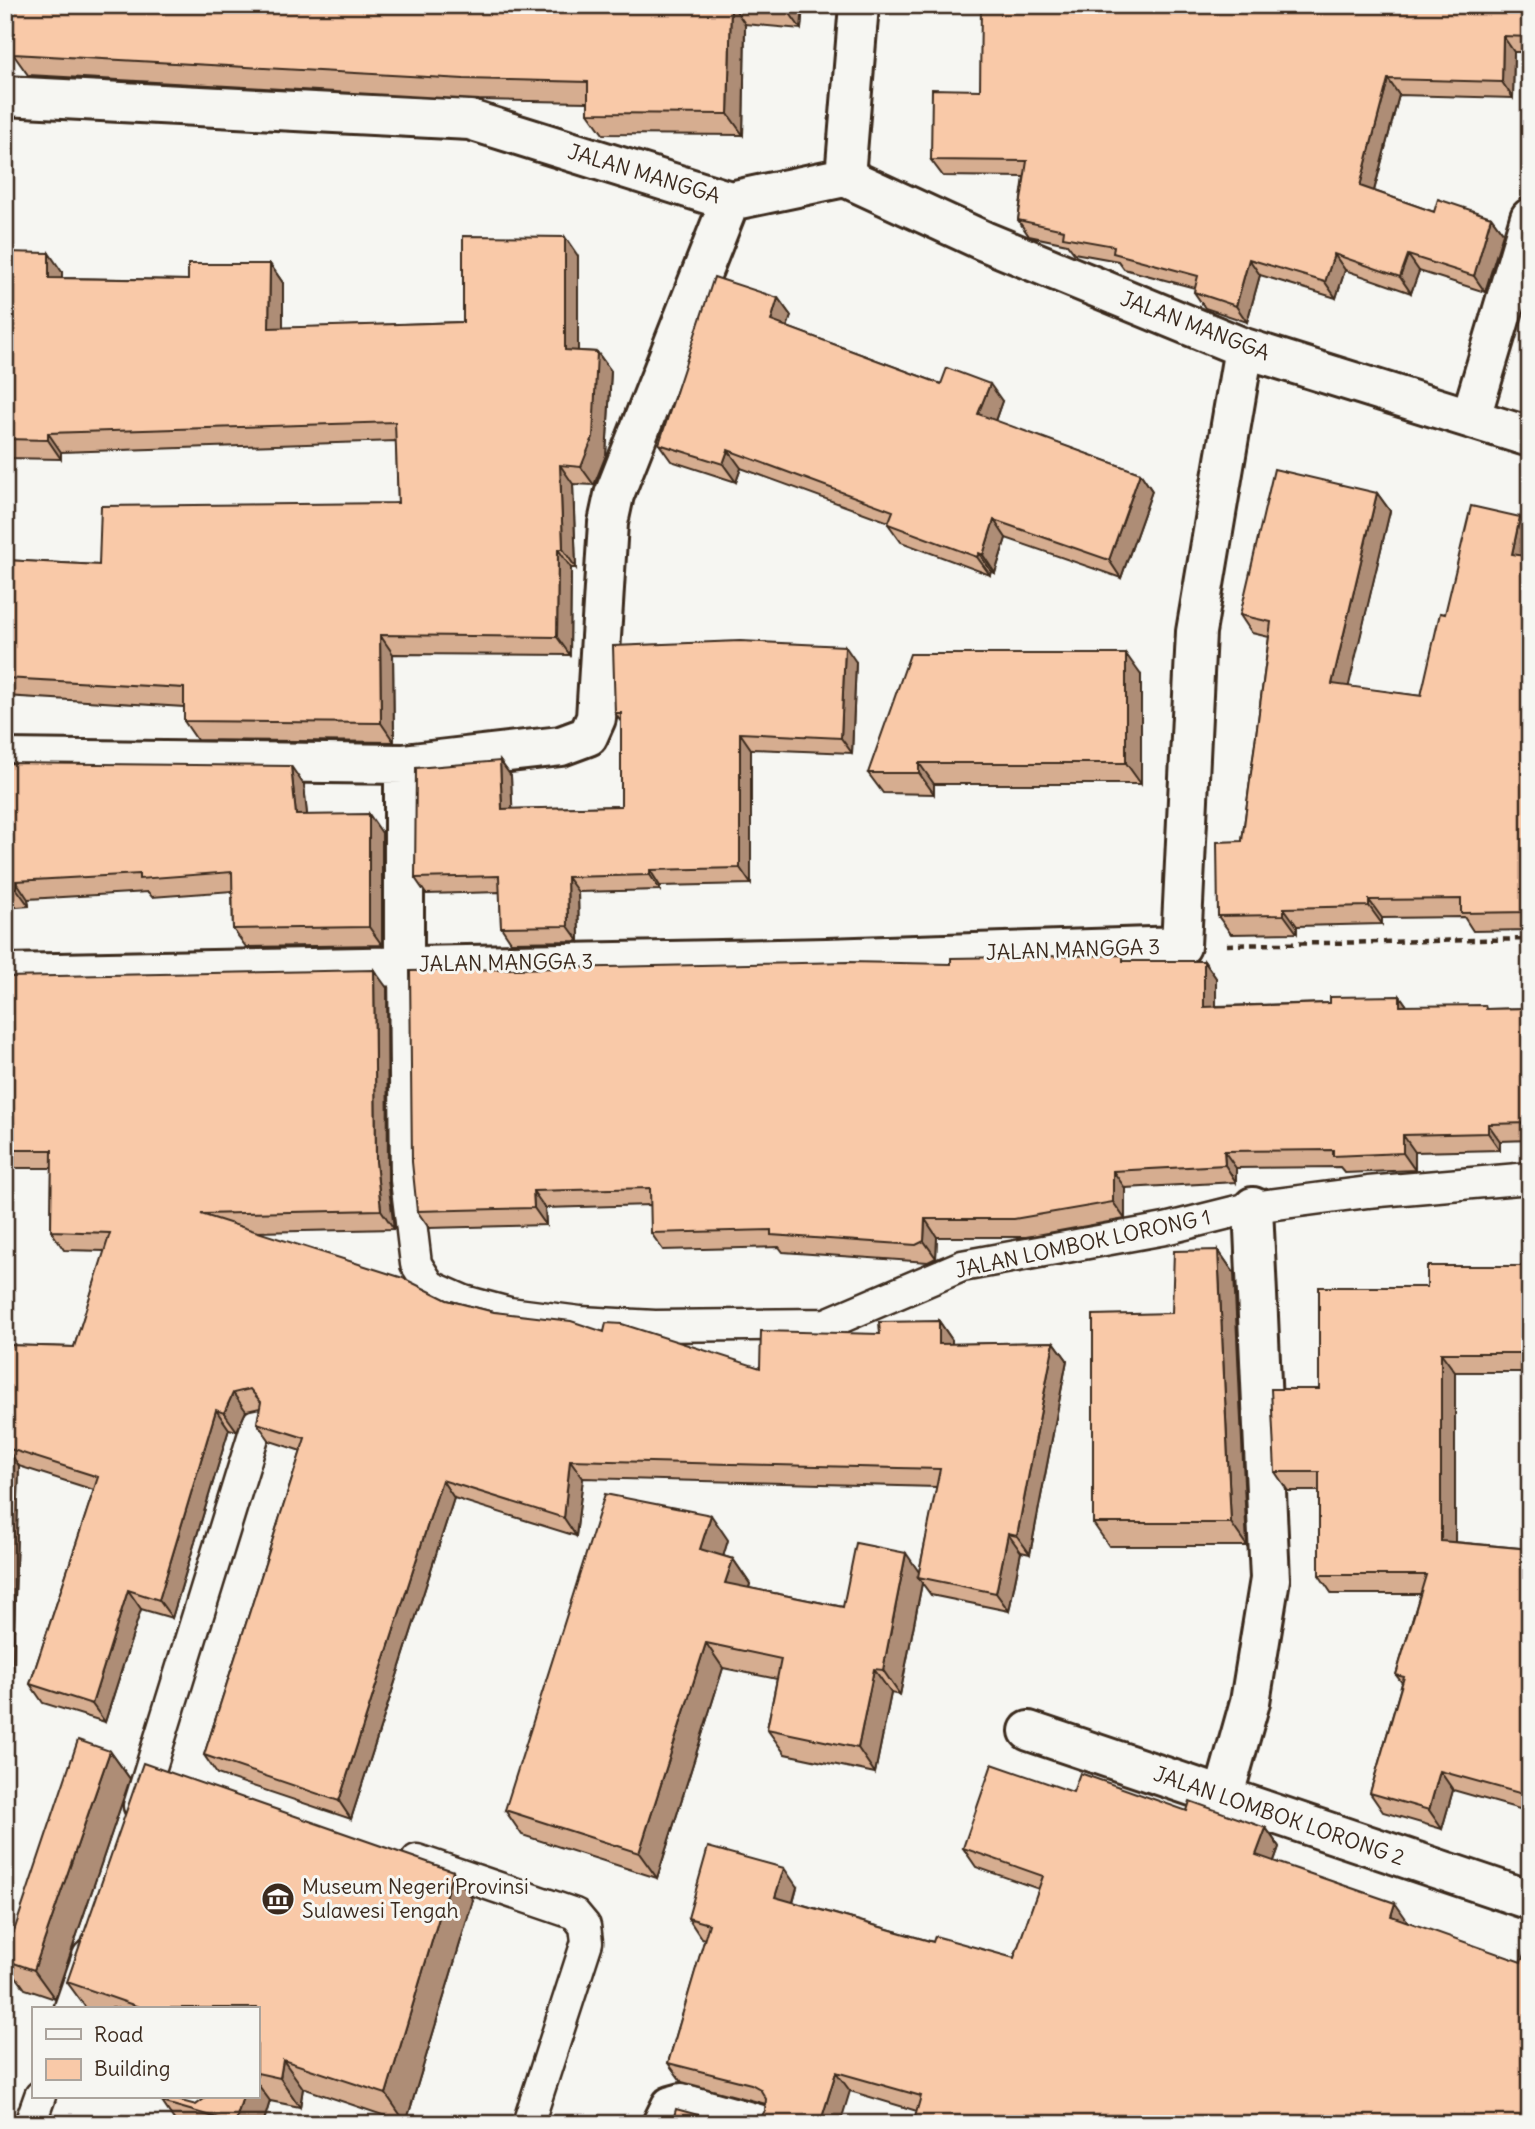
<svg xmlns="http://www.w3.org/2000/svg" width="1535" height="2129" font-family="Delius,sans-serif">
<rect width="100%" height="100%" fill="#f6f6f2"/>
<filter id="ink" filterUnits="userSpaceOnUse"><feTurbulence type="fractalNoise" baseFrequency=".0143" numOctaves="2"/><feDisplacementMap in="SourceGraphic" scale="14" xChannelSelector="R" yChannelSelector="G"/><feConvolveMatrix kernelMatrix="1 2 1 2 8 2 1 2 1" color-interpolation-filters="sRGB"/></filter>
<g filter="url(#ink)">
<g fill="none" stroke-linecap="round" stroke-linejoin="round">
<defs>
<path id="service" d="M404,965l2,215 10,84 14,22 34,15 45,12 71,9 75,4 171,-2 136,-58 203,-37 88,-22 115,-15 162,-14
M139,1806l118,-382
M417,1860l158,54 10,12 2,16 -59,182
M70,2008l18,-52
M30,2124l10,-28"/>
<path id="minor" d="M5,96l465,24 260,81 115,-24 139,64 260,107 286,89
M845,177l14,-172
M1471,417l59,-199
M5,759l399,5v201
M404,764l157,-18 27,-10 8,-18 12,-195 6,-28 116,-294
M5,974l822,-16 354,-12 15,-314 48,-284
M1029,1731l501,169
M1223,1798l27,-96 20,-123 -17,-372
M662,2124l9,-18 11,-3 76,21"/>
</defs>
<use href="#service" stroke="#3b2a1e" stroke-width="35"/>
<use href="#minor" stroke="#3b2a1e" stroke-width="44"/>
<path stroke="#3b2a1e" stroke-width="4.5" stroke-dasharray="7 5" stroke-linecap="butt" d="M1227,945l303,-6"/>
<use href="#service" stroke="#f6f6f2" stroke-width="30"/>
<use href="#minor" stroke="#f6f6f2" stroke-width="38"/>
</g>
<path fill="#d6ad90" stroke="#3b2a1e" stroke-width="2" d="M10,5h793l-2,24 -56,-5 -2,111 -140,-1 -15,-21v-11l-109,-2 -451,-25 -15,-21z
M1530,5v47h-16l-1,46 -114,-3 -25,96 60,21 57,5 12,16 -18,59 -66,-21 -8,22 -66,-23 -9,28 -76,-23 -13,47 -42,-14 -11,-16 1,-4 -71,-19 -6,-8 -44,-8 -7,-9 -38,-8 -11,-16 6,-43 -81,-1 -12,-16z
M5,252l57,20v6l126,2 82,-16 13,19v45l180,-6 115,-66v95l19,1 14,19 -5,84 -12,30 -21,-1 3,84h-5l-1,87 -177,-1 1,88 -197,-2 -13,-19v-14l-179,-11v-136l94,5 299,-62 -2,-62 -335,11v7l-56,-1z
M778,298l13,18 -4,11 154,57 61,17 -7,20 145,52 12,18 -31,87 -115,-40 -11,35 -4,-2 -1,4 -89,-33 -13,-18 1,-2 -148,-54 -5,14 -65,-21 -12,-17z
M1377,493l13,18 -42,176 73,9 24,-82 83,-58 2,1v373l-57,1 -9,-14 -82,1v6l-85,2v7l-66,1 -13,-18 24,-75 27,-204 -17,-4 -12,-18z
M856,662l-4,91 -101,-4v135l-91,2v4l-82,2 1,49 -68,1 -10,-15 -1,-35 -74,2 -11,-16 85,-117 11,15 1,33 109,-3v-84l-6,-9z
M1141,675v109h-207v10l-51,-1 -15,-20z
M5,763l299,22 3,30 75,18v112l-136,2 -13,-18 -1,-38 -80,6 -4,-5 -120,7 1,7 -24,2z
M1128,961h76l12,17v28l114,-3 70,-7 7,10 81,3 42,-1v132l-30,1v9l-85,2v18l-70,3 -5,-6 -104,1v14l-111,6v31l-99,18h-89l-1,21 -8,4 -145,-10 -4,-5 -116,3 -12,-17v-28l-106,3 1,17 -117,3 -12,-17 534,-247z
M5,977l382,11 1,192 6,49 -138,3 191,68 47,12 110,20 156,36 120,-34 59,-13 13,19v4l102,-2 13,18 -37,194 -9,-2 -12,59 -78,-16 -9,-12 -22,112 -9,-2 -16,80 -90,-19 -18,-25 10,-50 -54,-11 -66,210 -135,-43 -17,-25 223,-270 -5,16 10,3 17,25 -1,4 94,19 76,-35 18,-85 -354,-9 -7,58 -122,-38 -103,321 -134,-45 -13,-19 97,-304 -31,-10 -13,-18 3,-15 -14,3 -9,20 -8,-2 -57,189 -31,-9 -36,113 -62,-19 -13,-19 64,-194 -75,-24 -8,266 -6,-2v-385l69,2 31,-96 -41,-1 -13,-19 1,-63h-47z
M1218,1250l16,23 13,273h-138l-16,-23z
M1530,1266v106h-75v170l75,7v263l-77,-22 -11,39 -59,-17 -13,-19 32,-110 -6,-8 24,-81h-88l-13,-19v-84h-31l-13,-19 44,-83 108,-102z
M110,1751l20,28 -75,220 -30,-10 -20,-28v-3z
M1073,1792l114,19 79,17 13,19 -5,14 256,263 -613,-13 -67,-20 -91,30 6,-10 1,-7 -84,-22 -14,-19 37,-124 -4,-1 -13,-20 109,-31 -4,15 140,40 81,16 25,-69 -63,-22 -13,-19z
M453,1871l20,29 -67,223 -103,-35 -3,19 -30,-6 -7,23h-86l-15,-22 34,3 12,-9h-1h50v-88h-171l-19,-26z"/>
<path fill="#ae8d76" stroke="#3b2a1e" stroke-width="2" d="M731,5h1l13,19 -2,111 -15,-21z
M786,5h17l-2,24 -15,-21z
M1503,36l11,16 -1,46 -11,-16z
M1388,79l11,16 -28,107 -11,-16z
M1491,217l12,16 -18,59 -11,-16z
M565,237l13,19v113l-13,-19z
M49,253l13,19v25l-13,-19z
M1334,254l11,16 -9,28 -11,-16z
M1408,255l11,16 -8,22 -11,-16z
M1249,259l11,16 -13,47 -11,-16z
M270,264l13,19v64l-14,-19z
M778,298l13,18 -8,23 -12,-18z
M597,352l14,19 -5,84 -12,30 -13,-18z
M990,384l12,17 -11,31 -13,-18z
M48,433l13,19v7l-13,-19z
M728,450l13,18 -5,14 -13,-18z
M560,465l13,19 3,84 -13,-19z
M1140,473l12,18 -31,87 -12,-18z
M1377,493l13,18 -45,191 -13,-18z
M1520,517l10,14v18l-6,23 -12,-18z
M994,520l12,18 -11,35 -12,-18z
M558,549l13,19 -1,87 -13,-18z
M979,553l12,18 -1,4 -13,-18z
M380,635l13,19 1,88 -13,-19z
M845,646l11,16 -4,91 -11,-15z
M1126,654l15,21v109l-15,-21z
M740,733l11,16v135l-11,-16z
M500,761l11,15 2,49 -11,-16z
M919,763l15,21v10l-15,-21z
M291,766l13,19 5,49 -13,-19z
M369,814l13,19v112l-13,-18z
M650,870l10,16v4l-10,-15z
M567,877l11,15 1,49 -11,-15z
M16,881l12,18 1,7 -13,-18z
M1369,900l13,18v6l-13,-18z
M1284,908l13,18v7l-13,-18z
M1204,961l12,17v46l-12,-17z
M374,970l13,18 1,192 6,49 -13,-19 -5,-48z
M1400,996l12,17 -12,-7z
M1488,1124l12,17v9l-12,-17z
M1403,1135l12,17v18l-12,-17z
M1224,1151l12,17v14l-11,-17z
M1113,1171l12,17v31l-12,-17z
M533,1191l12,17 1,17 -12,-17z
M925,1219l12,18 -1,21 -12,-17z
M1218,1250l16,23 13,273 -16,-23z
M939,1321l13,19v22l-13,-18z
M1054,1342l13,18 -37,194 -13,-18z
M1441,1353l14,19v188l-14,-19z
M233,1393l13,18 -9,20 -13,-18z
M216,1410l13,19 -57,189 -13,-18z
M7,1448l12,18 -8,266 -6,-8v-236z
M570,1460l13,18 -7,58 -12,-18z
M442,1480l12,18 -103,321 -12,-18z
M711,1515l17,25 -10,34 -18,-25z
M1008,1534l13,18 -12,59 -13,-18z
M906,1553l17,25 -5,-1 4,6 -22,112 -17,-25z
M733,1559l17,25 -8,24 -17,-25z
M128,1590l13,19 -36,113 -13,-18z
M706,1643l17,25 -66,210 -18,-25z
M874,1669l17,24 -16,80 -17,-25z
M110,1751l20,28 -75,220 -21,-29z
M1440,1771l13,19 -11,39 -13,-19z
M1266,1828l13,19 -10,27 -13,-19z
M784,1868l13,19 -8,29 -14,-19z
M453,1871l20,29 -67,223 -20,-29z
M1395,1903l14,20 -18,-7z
M283,2060l20,28 -3,19 -20,-29z
M836,2072l14,19 -10,33h-20z
M257,2083l13,18 -7,23h-28l8,-28h14z"/>
<path fill="#f9c9a8" stroke="#3b2a1e" stroke-width="2" d="M10,5h721l-3,109 -140,-1v-31l-124,-3 -451,-25z
M756,5h30v3z
M981,5h549v32l-27,-1 -1,46 -114,-3 -28,107 74,26 4,-13 53,18 -17,59 -66,-21 -8,22 -66,-23 -9,28 -76,-23 -13,47 -42,-14 4,-16 -85,-23 1,-7 -51,-9 1,-7 -46,-10 9,-59 -96,-1 1,-71 48,1z
M463,236l102,1v113l32,2 -4,85 -12,30 -21,-2 3,84h-5l-1,88 -177,-2 1,88 -197,-2v-33l-179,-10v-118l94,5 2,-59 297,-3 -3,-81 -347,11v7l-43,-1v-187l44,1v25l139,2v-16h82l-1,64 194,-6z
M714,277l64,21 -7,23 170,63 6,-16 43,16 -12,30 162,59 -31,87 -115,-40 -11,35 -4,-2 -2,4 -89,-33 5,-13 -165,-61 -5,14 -64,-20z
M1530,380v23l-5,-4z
M1274,469l103,24 -45,191 89,12 19,-83 5,1 26,-108 49,11 -8,37 18,3v355l-69,1v-14l-92,1v6l-85,2v7l-66,1 -1,-74 25,-1 29,-219 -31,-7z
M740,641l105,5 -4,92 -101,-5v135l-90,2v5l-83,2 1,49 -67,1 -2,-51 -84,2 1,-110 84,-7 2,48 119,-3v-93h-6l-2,-67z
M910,654h216v109h-207v10h-51z
M5,763l286,3 5,49 73,-1v113l-136,2 -1,-57 -93,7v-5l-123,7v7l-11,1z
M1123,955v6h81v46l126,-4v-6l70,-1v10l85,-1 1,4 44,-1v115l-42,1v9l-85,2v18l-70,3v-6l-109,1 1,14 -112,6v31l-99,17h-89l-1,22 -8,4 -145,-10v-5l-120,3 -1,-45 -117,3 1,17 -117,3 -5,-49 -2,-191 438,-9 103,2v-6z
M374,970l2,192 5,48 -180,4 202,64 44,22 47,12 77,9 33,11 2,-9 16,1 138,44 1,-37 119,3 -1,-12 60,-1v23l115,-2 -37,194 -9,-2 -12,59 -78,-16 22,-108 -370,-9 -6,58 -122,-38 -103,321 -135,-46 101,-317 -48,-15 4,-21 -11,-13 -17,4 -9,20 -8,-3 -57,190 -31,-10 -36,114 -62,-20 68,-207 -91,-29 -2,40v-143l69,2 36,-114 -59,-2 1,-81h-47v-173z
M1218,1250l13,273h-138v-208l79,-2 2,-62z
M1427,1266h103v87h-89v188l89,8v247l-90,-25 -11,39 -59,-17 34,-116 -8,-2 30,-100h-107v-103h-44l-4,-83h48v-102h108z
M605,1494l106,21 -11,34 33,10 -8,24 118,24 13,-64 50,10 -23,117 -9,-1 -16,79 -91,-19 14,-70 -75,-16 -67,210 -134,-43z
M78,1740l32,11 -76,219 -29,-10v-2z
M143,1763l310,108 -67,223 -103,-34 -3,18 -23,-5v-65h-115l-75,-26z
M992,1764l81,28 7,-19 107,38 3,-10 76,27 -10,27 139,48 -4,13 130,46 9,-24v186h-617l8,-28 -85,-24 -16,52h-66l5,-3 6,-10 1,-12 -6,-10 -9,-5 -83,-21 41,-139 -21,-6 20,-71 76,21 -9,29 158,45 2,-6 79,22 29,-82 -80,-28z
M163,2096l33,9 12,-9h35l-8,27 -73,-21z
M676,2109l55,15h-59z"/>
</g>
<defs>
<symbol id="museum-disc" viewBox="-11 -11 22 22"><circle r="9.5" fill="#3b2a1e" stroke="#f6f6f2"/><path d="M0-6L6-3V-2H-6V-3ZM-5-1h2V3h-2ZM-1-1h2V3h-2ZM3-1h2V3H3ZM-6 4H6V6H-6Z" fill="#fff"/></symbol>
</defs>
<g fill-rule="evenodd">
<use href="#museum-disc" x="259" y="1880" width="38" height="38"/>
</g>
<g text-anchor="middle" stroke-width="6" stroke-linejoin="round" paint-order="stroke">
<g font-size="21" fill="#3b2a1e" stroke="#f6f6f2">
<text transform="translate(644 174) rotate(17)" y="7">JALAN MANGGA</text>
<text transform="translate(1195 326) rotate(21)" y="7">JALAN MANGGA</text>
<text transform="translate(1073 950) rotate(-2)" y="7">JALAN MANGGA 3</text>
<text transform="translate(506 963) rotate(-1)" y="7">JALAN MANGGA 3</text>
<text transform="translate(1083 1244) rotate(-12)" y="7">JALAN LOMBOK LORONG 1</text>
<text transform="translate(1279 1816) rotate(19)" y="7">JALAN LOMBOK LORONG 2</text>
</g>
<g font-size="21" fill="#3b2a1e" stroke="#f6f6f2" text-anchor="start">
<text x="302" y="1894">Museum Negeri Provinsi<tspan x="302" dy="24">Sulawesi Tengah</tspan></text>
</g>
</g>
<rect width="1535" height="2129" fill="none" stroke="#f6f6f2" stroke-width="28"/>
<rect x="14" y="14" width="1507" height="2101" fill="none" stroke="#3b2a1e" stroke-width="2.5" filter="url(#ink)"/>
<rect x="32" y="2007" width="228" height="91" fill="#f6f6f2" stroke="#aba49d" stroke-width="2"/>
<rect x="46" y="2029" width="35" height="10" fill="#f6f6f2" stroke="#aba49d" stroke-width="2"/>
<text x="94" y="2042" font-size="21" fill="#3b2a1e">Road</text>
<rect x="46" y="2059" width="35" height="21" fill="#f9c9a8" stroke="#aba49d" stroke-width="2"/>
<text x="94" y="2076" font-size="21" fill="#3b2a1e">Building</text>
</svg>
